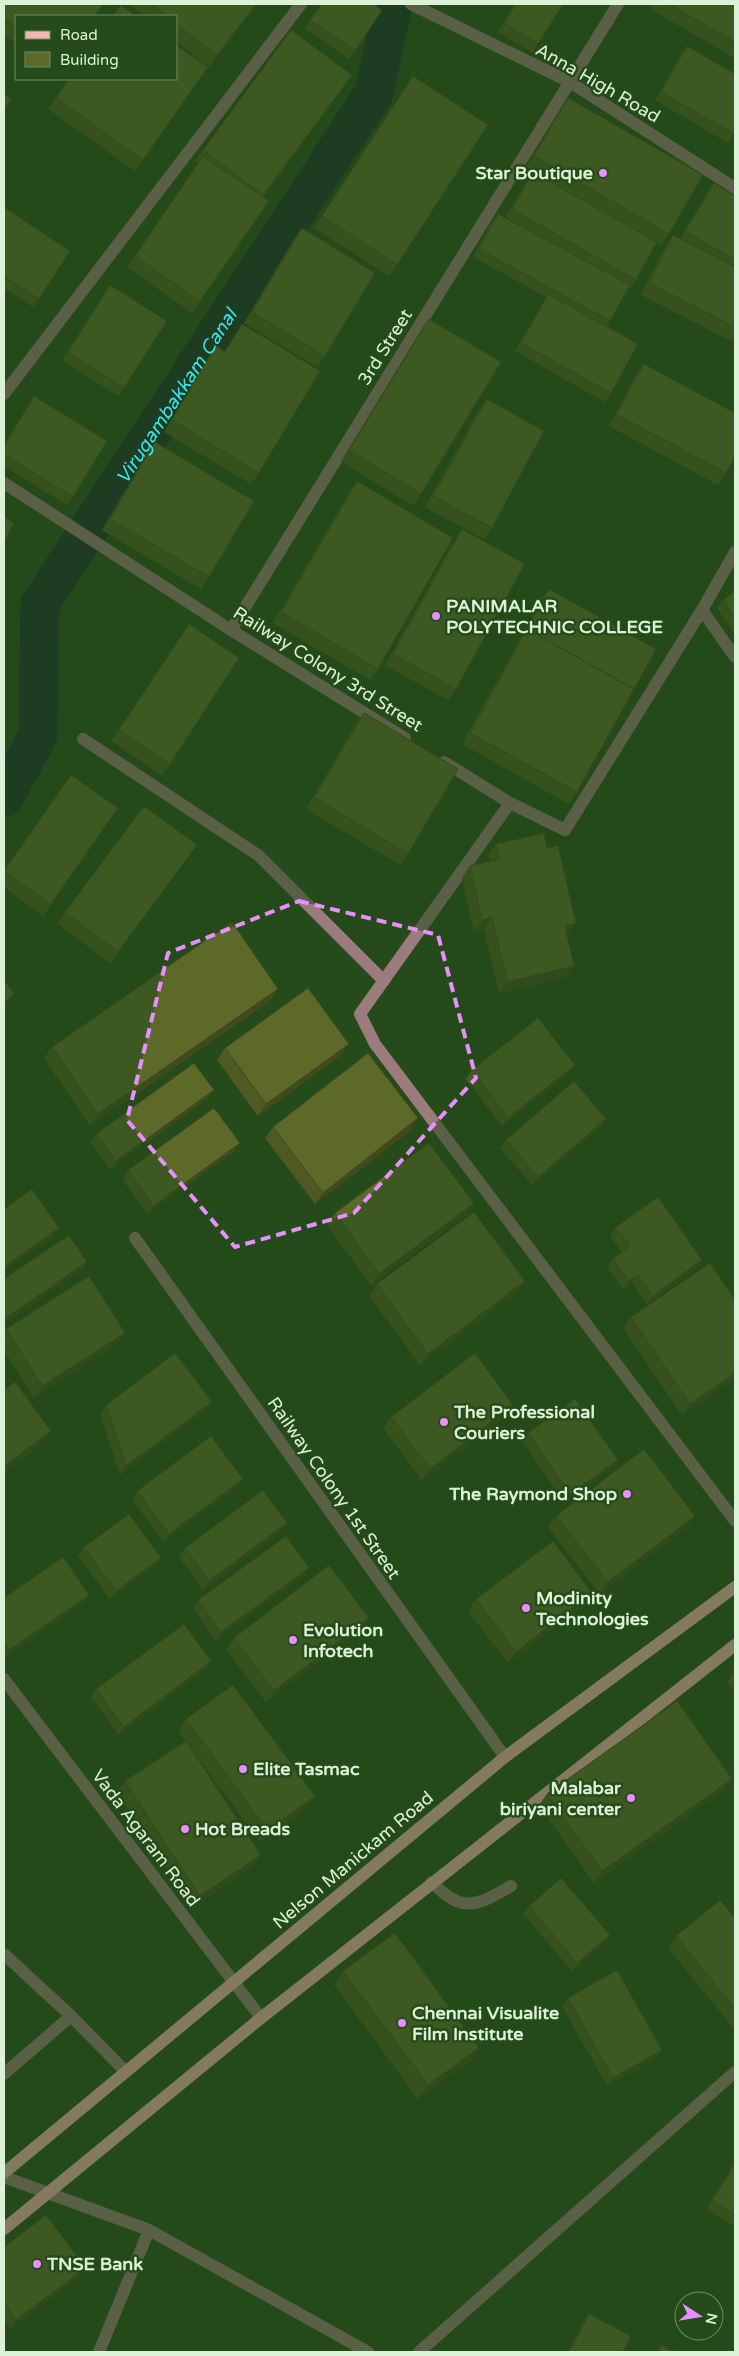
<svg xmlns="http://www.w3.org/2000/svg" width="739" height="2356" font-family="'Varela Round',sans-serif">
<rect width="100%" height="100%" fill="#254b1a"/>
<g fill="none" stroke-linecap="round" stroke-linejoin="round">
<path stroke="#142a2b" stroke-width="39" id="s1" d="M4,798l34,-63 2,-131 334,-511 19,-89"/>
<path stroke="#9b7b7b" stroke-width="12" d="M411,4l159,78 165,106
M4,394l297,-390
M4,483l227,147 174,108
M702,610l33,47
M231,630l387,-626
M83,739l175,116 126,126
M444,762l66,41 55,27 137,-220 33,-58
M510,803l-150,211 15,30 360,477
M135,1238l370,519
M4,1679l257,339
M432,1882c30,32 45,24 79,4
M4,1954l67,62 -67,58
M71,2016l55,56
M4,2177l145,53 219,122
M99,2352l50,-122
M419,2352l316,-280"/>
<path stroke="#f5b4b4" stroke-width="12" d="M4,2173l501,-416 230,-170
M4,2229l257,-211 474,-373"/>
</g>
<path fill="#4f5a23" d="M4,4l12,12v27l-12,-8z
M129,4h128l-48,63 -33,-26v-25h-31z
M322,4l60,6 -33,49 -44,-30z
M515,4h48l-31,48 -34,-20z
M653,4h82v54l-85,-49z
M687,46l48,87 -7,10 -73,-43 26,-46z
M208,67l-73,104 -87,-62 21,-30z
M352,75l-89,122 6,4 -77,112 -65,-46 71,-104 -3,-2 8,-11z
M413,76l-16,189 -8,11 -75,-48z
M568,98l101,136 -8,11 -5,-2 -20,37 -6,8 -1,-1 -19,34 -4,6 5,66 -6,9 -90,-51 31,-54 -73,-40 19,-35 6,-8 28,15 -20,-12 21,-36 6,-9 84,48 -91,-52 34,-59z
M714,183l21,13v147l-94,-48 24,-48 8,-12 7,4 28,-48z
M4,207l35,92 -6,8 -29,-19z
M302,228l23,128 -8,11 -73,-44 50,-84z
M110,285l14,103 -6,8 -56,-36z
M429,319l-8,175 -8,12 -72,-45 80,-131z
M242,324l17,149 -8,11 -87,-52 44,-74 8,-12 8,6z
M644,364l82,109 -8,12 -109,-59 27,-51z
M34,396l39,101 -6,8 -63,-39v-21z
M487,399l5,129 -8,11 -59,-32 54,-97z
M155,442l54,135 -8,12 -99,-59 45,-77z
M357,481l21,188 -8,11 -97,-57 76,-130z
M462,529l-6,160 -8,11 -63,-35 69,-124z
M549,589l28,203 -8,12 -107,-60 81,-147z
M735,591v43l-18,-26 6,-8z
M189,624l-19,140 -8,11 -51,-34z
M364,713l44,141 -8,11 -94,-56 50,-85z
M71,775l47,33 -75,108 -39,-29v-16z
M496,844l51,4 21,87h-1l7,31 -8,11 -67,16 -15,-64 -10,2 -12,-53 8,-12 20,-5 -2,-5z
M197,845l-87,118 -53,-40 8,-11z
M270,1001l-180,125 -46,-68 8,-11z
M225,1048l116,7 -83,61 -41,-56z
M575,1065l-5,8 -68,53 -36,-47 6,-9z
M208,1098l-98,71 -19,-27 5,-8z
M273,1127l138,3 -96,74 -50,-66z
M600,1127l-68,58 -32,-37 6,-8z
M234,1151l-87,63 -25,-35 6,-9z
M474,1203l-8,12 -95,70 -44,-60 8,-12z
M616,1227l81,41 -50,36 -15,-21 -9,6 -16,-22 6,-8 9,-7 -12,-16z
M377,1284l140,8 -97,73 -51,-69z
M631,1317l104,62 -53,36 -59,-87z
M6,1329l119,4 -8,11 -83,54 -30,-48v-17z
M735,1400v10l-3,-5z
M212,1402l-6,8 -86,65 -20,-61 6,-9z
M391,1417h114l-83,63 -39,-52z
M528,1433l90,27 -6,8 -48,34 -42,-61z
M237,1487l-74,55 -31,-43 5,-8z
M556,1516h139l-8,11 -87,67 -52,-67z
M281,1531l-78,59 -24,-33 6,-9z
M84,1547l77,11 -6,8 -45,33 -32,-43z
M303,1576l-88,64 -22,-32 5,-8z
M592,1593l-8,12 -76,58 -40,-52 8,-12z
M89,1595l-6,8 -79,55v-60z
M361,1629l-95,73 -40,-52 8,-12z
M211,1661l-6,8 -86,66 -28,-38 5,-8z
M735,1670v23l-8,-11z
M186,1719l121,89 -47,34 -82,-111z
M125,1781l128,85 -60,41 -76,-115z
M724,1790l-130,93 -55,-78 8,-11z
M529,1906l81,29 -6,8 -32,28 -49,-57z
M735,1918v112l-67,-82 8,-12z
M343,1971l136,77 -9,13 -52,38 -84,-114z
M568,1998l88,60 -49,28 -45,-80z
M735,2162v65l-29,-18z
M4,2247l82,21 -6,8 -69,52 -7,-9z
M589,2314l34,38h-55l15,-29z"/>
<path fill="#404a1d" d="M256,4h1l-48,63 8,-12z
M492,917l-8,12 -10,2 8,-11z
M576,923l-8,12 -11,2 8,-11z
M574,966l-8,11 -67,16 8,-11z
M278,989l-8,12 -180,125 8,-12z
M14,994l-6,8 -4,4v-4z
M349,1044l-8,11 -83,61 8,-12z
M575,1065l-5,8 -68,53 6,-8z
M214,1090l-6,8 -98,71 6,-8z
M418,1118l-7,12 -96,74 8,-11z
M606,1119l-6,8 -68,58 6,-8z
M240,1143l-6,8 -87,63 6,-8z
M474,1203l-8,12 -95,70 8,-11z
M59,1228l-6,9 -49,34v-4z
M702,1260l-5,8 -50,36 6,-8z
M87,1262l-5,8 -78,54v-5z
M638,1275l-6,8 -9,6 6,-8z
M525,1281l-8,11 -97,73 8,-11z
M125,1333l-8,11 -83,54 8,-12z
M735,1373v6l-53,36 8,-11z
M212,1402l-6,8 -86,65 6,-9z
M513,1405l-8,12 -83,63 8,-11z
M51,1431l-8,12 -39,29v-6z
M618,1460l-6,8 -48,34 6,-8z
M243,1479l-6,8 -74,55 6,-8z
M695,1516l-8,11 -87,67 8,-12z
M287,1523l-6,8 -78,59 6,-9z
M161,1558l-6,8 -45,33 6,-8z
M309,1568l-6,8 -88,64 6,-8z
M592,1593l-8,12 -76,58 8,-11z
M89,1595l-6,8 -79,55 5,-8z
M369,1618l-8,11 -95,73 8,-11z
M211,1661l-6,8 -86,66 5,-8z
M732,1779l-8,11 -130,93 8,-12z
M315,1796l-8,12 -47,34 8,-11z
M261,1855l-8,11 -60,41 7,-11z
M610,1935l-6,8 -32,28 5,-8z
M479,2048l-9,13 -52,38 10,-14z
M662,2050l-6,8 -49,28 6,-8z
M86,2268l-6,8 -69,52 5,-8z"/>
<path fill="#5c6929" stroke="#404a1d" d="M4,4h99l-8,12h-79v10l-12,-8z
M151,4h105l-39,51 -41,-31v-8h-9z
M322,4h51l9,6 -27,41 -45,-31z
M516,4h47l-25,40 -34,-21z
M669,4h66v38z
M120,5l16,11h-23z
M291,30l61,45 -89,120 -60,-45z
M176,45l32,22 -65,93 -87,-62 13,-19h107z
M687,46l48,28v59l-1,1 -73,-42z
M413,76l75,49 -91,140 -75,-49z
M4,94l7,5 -7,10z
M568,98l135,77 -34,59 -135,-78z
M203,156l66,45 -69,100 -65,-45z
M533,172l124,70 -21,38 -124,-71z
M714,183l21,13v64l-50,-29z
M4,207l66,44 -31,48 -35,-23z
M498,214l132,71 -20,36 -131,-72z
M302,228l73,45 -50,83 -73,-44z
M673,235l62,32v60l-86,-44z
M110,285l57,36 -43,67 -56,-36z
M548,294l90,50 -27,49 -90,-50z
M429,319l72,43 -80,132 -72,-44z
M242,324l78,47 -61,102 -87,-53 44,-74 9,6z
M644,364l91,49v43l-9,17 -110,-59z
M34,396l73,45 -34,56 -69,-43v-8z
M487,399l57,32 -52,97 -59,-32z
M155,442l99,59 -45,76 -99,-58z
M357,481l96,57 -75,131 -97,-57z
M4,517l10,6 -10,19z
M462,529l63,35 -69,125 -63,-35z
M549,589l107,60 -22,40 -107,-60 -2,3z
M735,591v27l-12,-18z
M189,624l50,34 -69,106 -51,-34z
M527,629l107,60 -57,103 -107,-59z
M364,713l94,56 -50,85 -94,-57z
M71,775l47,33 -67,96 -47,-33z
M144,806l53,39 -79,107 -53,-40z
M544,833l3,15 11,-3 18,78 -11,3 9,40 -67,16 -15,-65 -10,3 -12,-54 30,-7 -4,-15z
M232,922l46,67 -180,125 -46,-67z
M4,980l10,14 -10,8z
M308,988l41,56 -83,60 -41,-56z
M538,1018l37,47 -67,53 -36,-48z
M368,1053l50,65 -95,75 -50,-66z
M194,1063l20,27 -98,71 -20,-27z
M574,1081l32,38 -68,58 -32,-37z
M214,1108l26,35 -87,63 -25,-36z
M429,1143l45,60 -95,71 -44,-61z
M32,1189l27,39 -55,39v-58z
M658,1197l44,63 -49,36 -15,-21 -9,6 -16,-22 17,-13 -14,-19z
M474,1212l51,69 -97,73 -51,-70z
M69,1235l18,27 -83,57v-40z
M710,1263l25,37v73l-45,31 -59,-87z
M89,1276l36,57 -83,53 -36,-57z
M175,1353l37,49 -86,64 -20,-61z
M475,1353l38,52 -83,64 -39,-52z
M15,1382l36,49 -47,35v-76z
M575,1399l43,61 -48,34 -42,-61z
M211,1436l32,43 -74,55 -32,-43z
M644,1449l51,67 -87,66 -52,-66z
M263,1490l24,33 -78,58 -24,-33z
M129,1514l32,44 -45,33 -32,-44z
M286,1536l23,32 -88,64 -23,-32z
M553,1541l39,52 -76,59 -40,-53z
M63,1557l26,38 -80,55 -5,-8v-44z
M329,1565l40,53 -95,73 -40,-53z
M184,1624l27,37 -87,66 -28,-38z
M233,1685l82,111 -47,35 -82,-112z
M677,1701l55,78 -130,92 -55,-77z
M186,1741l75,114 -61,41 -75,-115z
M561,1878l49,57 -33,28 -48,-57z
M720,1900l15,18v91l-59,-73z
M395,1933l84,115 -51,37 -85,-114z
M617,1970l45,80 -49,28 -45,-80z
M735,2163v52l-23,-14z
M46,2215l40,53 -70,52 -12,-17v-56z
M589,2314l42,22 -8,16h-54z
M662,2345l12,7h-16z"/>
<path d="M0 0H739V2356H0ZM299,901l139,34 38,143 -122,135 -119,34 -108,-127 41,-167z" fill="#254b1a" fill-opacity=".55" fill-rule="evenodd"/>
<path fill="none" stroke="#e88eff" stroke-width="4" stroke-dasharray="10 6" stroke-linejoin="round" d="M299,901l139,34 38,143 -122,135 -119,34 -108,-127 41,-167z"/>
<g fill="#e88eff" stroke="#254b1a" stroke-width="2">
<circle cx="603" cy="173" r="5"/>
<circle cx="436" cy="616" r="5"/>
<circle cx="444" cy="1422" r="5"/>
<circle cx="627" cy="1494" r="5"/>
<circle cx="526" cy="1608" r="5"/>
<circle cx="293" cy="1640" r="5"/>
<circle cx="243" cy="1769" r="5"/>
<circle cx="631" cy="1798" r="5"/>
<circle cx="185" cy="1829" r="5"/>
<circle cx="402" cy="2023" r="5"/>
<circle cx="37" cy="2264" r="5"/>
</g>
<g text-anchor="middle" stroke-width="5" stroke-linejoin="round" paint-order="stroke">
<g font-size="18" fill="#dcf2d6" stroke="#254b1a">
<text transform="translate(598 83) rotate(30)" y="6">Anna High Road</text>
<text transform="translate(385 347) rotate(-58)" y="6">3rd Street</text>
<text transform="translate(328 669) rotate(32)" y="6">Railway Colony 3rd Street</text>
<text transform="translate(334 1488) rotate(55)" y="6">Railway Colony 1st Street</text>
<text transform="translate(146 1838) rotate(53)" y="6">Vada Agaram Road</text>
<text transform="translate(353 1860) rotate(-40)" y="6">Nelson Manickam Road</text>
</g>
<g font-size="18" font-weight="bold" fill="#dcf2d6" stroke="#254b1a" text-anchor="start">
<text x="593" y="179" text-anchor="end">Star Boutique</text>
<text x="446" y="612">PANIMALAR<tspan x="446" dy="21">POLYTECHNIC COLLEGE</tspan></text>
<text x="454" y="1418">The Professional<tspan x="454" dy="21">Couriers</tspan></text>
<text x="617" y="1500" text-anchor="end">The Raymond Shop</text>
<text x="536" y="1604">Modinity<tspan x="536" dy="21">Technologies</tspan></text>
<text x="303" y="1636">Evolution<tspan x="303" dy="21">Infotech</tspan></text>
<text x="253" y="1775">Elite Tasmac</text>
<text x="621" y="1794" text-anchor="end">Malabar<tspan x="621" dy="21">biriyani center</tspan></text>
<text x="195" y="1835">Hot Breads</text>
<text x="412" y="2019">Chennai Visualite<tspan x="412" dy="21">Film Institute</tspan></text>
<text x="47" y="2270">TNSE Bank</text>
</g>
<g font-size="19" font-style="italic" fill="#36e6ed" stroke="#254b1a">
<text dy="7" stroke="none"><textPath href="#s1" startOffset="451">Virugambakkam Canal</textPath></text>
</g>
</g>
<rect width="739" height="2356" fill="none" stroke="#dcf2d6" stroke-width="10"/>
<rect x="15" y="15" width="162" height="65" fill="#254b1a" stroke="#6e8e65"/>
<rect x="25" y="31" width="25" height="8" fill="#f5b4b4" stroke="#6e8e65"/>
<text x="60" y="40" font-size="15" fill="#dcf2d6">Road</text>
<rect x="25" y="52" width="25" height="15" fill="#5c6929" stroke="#6e8e65"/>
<text x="60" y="65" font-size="15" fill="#dcf2d6">Building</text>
<g transform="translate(699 2316) rotate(102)"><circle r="24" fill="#254b1a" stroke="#6e8e65"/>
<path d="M0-4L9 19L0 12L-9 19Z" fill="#e88eff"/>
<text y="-8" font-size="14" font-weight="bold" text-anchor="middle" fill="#dcf2d6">N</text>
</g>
</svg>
